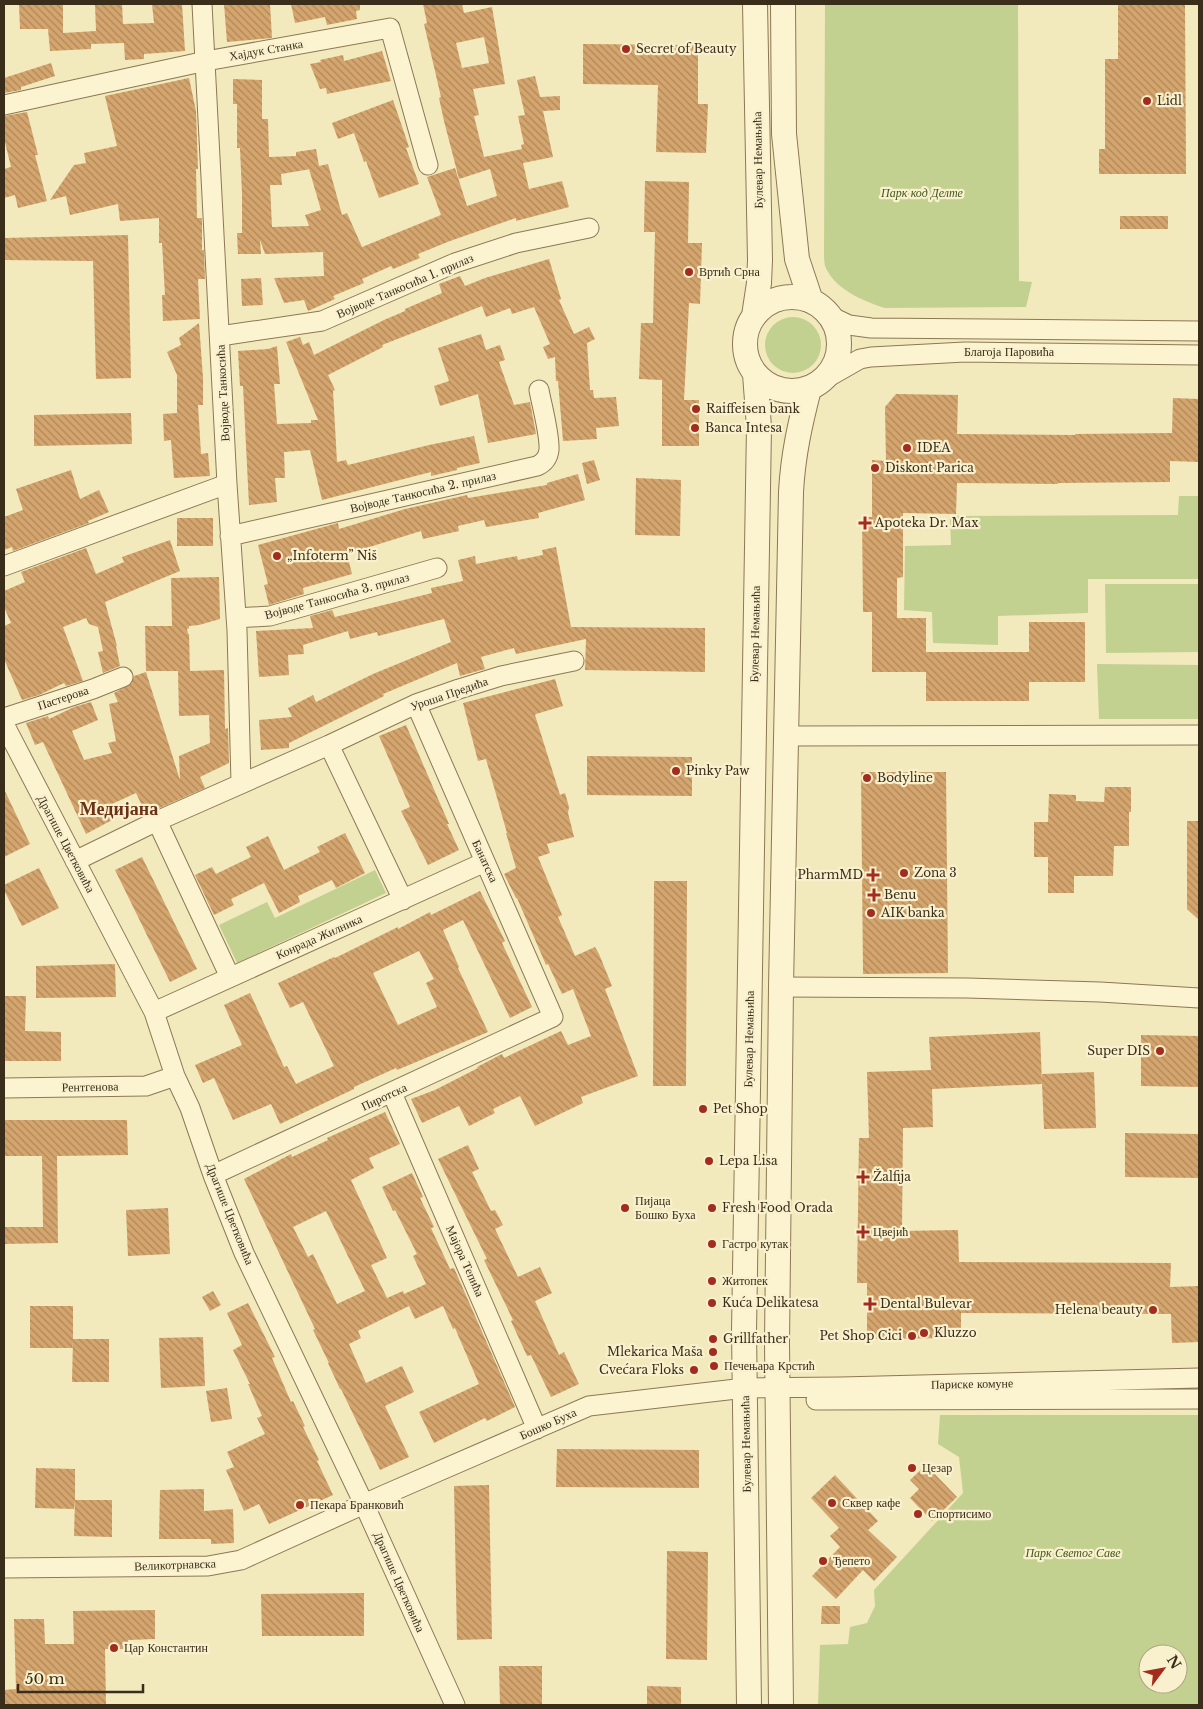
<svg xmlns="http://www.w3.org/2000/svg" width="1203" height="1709" font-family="'Libre Baskerville',serif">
<defs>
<pattern id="building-back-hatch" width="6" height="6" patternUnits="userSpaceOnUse" patternTransform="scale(1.25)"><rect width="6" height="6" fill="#d5a56e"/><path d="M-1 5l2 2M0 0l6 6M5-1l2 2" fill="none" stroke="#ae875a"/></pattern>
</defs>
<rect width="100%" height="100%" fill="#f2e9bd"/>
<path fill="#c2d190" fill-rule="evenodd" d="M825,4h193l1,277 13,1 -6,25 -141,1c-22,-7 -51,-19 -60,-42 -1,-5 -1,-11 -1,-16z
M765 345a28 28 0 1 1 56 0a28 28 0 1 1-56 0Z
M1179,496h20v83h-111v34l-90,3v29l-65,-2 -1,-31 -28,-2 1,-64 46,-1 -1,-29 228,-1z
M1105,584h94v68l-93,1z
M1097,664l102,1v54h-100z
M375,870l11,23 -149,70 -18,-38 48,-23 8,16z
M940,1415h259v290h-381l2,-60 28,-1 2,-17 17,-4 8,-17 -1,-16 89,-97 -4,-36 -21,-13zM1148,1654h30v30h-30z"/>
<path fill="url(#building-back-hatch)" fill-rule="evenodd" d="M19,4h44v29l33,-2 -1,-27h27l1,20 31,-1 -2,-19h30l3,47 -41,3v5l-19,1 -1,-17 -33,1v5l-41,2 -2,-22h-28z
M224,4h46l2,34 -45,4z
M291,4h69v6l-4,1 1,8 -30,6 -2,-8 -30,6z
M423,4h39l2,9 28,-6 13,77 -32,5 6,26 -5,1 10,41 38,-8 -1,-4 3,-1 -6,-28 7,-1 -8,-35 18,-4 5,21 20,-1v14l-17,1 10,46 -30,6 6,26 33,-8 7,26 -53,14v-3l-66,23 -32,13 2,4 -27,11 -2,-3 -29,13 2,4 -31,13 2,3 -27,12 -4,-11 -20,3 -10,-25 50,-2 -1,-24 -58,2 -5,-14 1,14h-23l-1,-21h5v-39l-2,-46h-3v-44h-4v-25l29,1v39h6l1,38 27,-1v-4l20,-3 3,17 9,-2 14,51 5,-2 15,34 79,-32 -14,-38 28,-9 12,38 30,-10 -7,-27 -31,10 -15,-58 -5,-23 2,-1 -17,-73 3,-1zM484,37l5,26 -27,5 -6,-25zM309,169l12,41 -16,5 4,11 -37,1 -2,-42h12l-1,-11 30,-5z
M1118,4h67l1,170h-87v-25h6v-90h13z
M583,44l115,1v59h10l-2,49 -50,-1 2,-67 -75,-1z
M382,51l9,30 -64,13 -1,-6 -6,1 -10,-25 11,-2 -1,-2 23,-5 1,6z
M51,63l4,13 -34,11v3l-17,3v-15z
M189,78l7,33 2,58h-2l1,49h5v32h2l1,29h-7l2,40 -37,2 -1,-26h3l-3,-52h-3v-25l-39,3 -2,-17 -48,11 -4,-19 -16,4 24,-35 12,-2 -2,-10 33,-7 -12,-50z
M393,100l16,47 -3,1 13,36 -40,14 -13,-37 -2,1 -10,-29 -16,6 -6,-16z
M27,112l11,43h-3l12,46 -29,7 -3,-13 -11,3v-29l7,-2 -7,-29v-22z
M645,181l44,1 -1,61h14l-2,61 -11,-1 -5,97h15v46h-37v-66l-23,-1 2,-56h12l2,-91h-11z
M1120,216h48v13h-48z
M128,235l3,143 -35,1 -3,-118 -89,-1v-22z
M549,259l12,40 -2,1 15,34 15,-7 6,12 -8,4 3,47h3l1,8 22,-1 3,29 -23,2 1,11 -34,2 -5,-60h-2l-1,-24 -7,2 -5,-12 7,-3 -16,-37 -22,7 -2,-6 -24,9 -4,-11 -100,39 1,2 -55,28 7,15 -2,1 4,71 9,-2 2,5 81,-20 45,-9 6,27 -23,5v2l-26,6v-4l-109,28 -12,-50 -26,2 1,26h-10l2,24 -28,3 -6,-119h-3l-2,-35 30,-2 9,-3 3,38h-6l3,40 34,-1v-3h7l-32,-78 14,-5 3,8 6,-3 5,13 70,-35 21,-9v-2l37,-16 -3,-9 21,-8 5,10 20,-8z
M261,278l2,27 -21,1 -1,-27z
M199,323l4,55v27h-5l3,49 7,-1 2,23 -36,2 -3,-38 -7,1 -1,-27 14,-1v-38l-10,-23 14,-7 -2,-7z
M481,334l5,16 14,-5 5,15 -6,2 15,43 16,-3 6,32 -48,9 -10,-49 -38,12 -6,-20 15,-5 -11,-33z
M896,394l62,1 -1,39 118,1v-1l97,-1 1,-35 26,1v63l-29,-1v21l-112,1v1l-101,-1 -1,31 -53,-1v64l-6,1v40h29v34h103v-30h56v60h-56v19h-103v-29h-54v-60h-9l-1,-95h10v-57l14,1 -1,-54z
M131,413l1,31 -98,2v-31z
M594,460l6,20 -13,4 -5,-21z
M71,470l9,29 19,-9 10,22 -21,9 1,2 -76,28 -1,-4 -8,3v-33l19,-7 -7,-21z
M578,474l7,26 -47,13 1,5 -53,9 -2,-7 -26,6 1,5 -36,8 -2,-8 -74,23 5,20 -49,14 1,6 -35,11 -5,-20 4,-1 -10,-39 80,-22 1,6 66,-20 62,-14 1,3 79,-13v-2z
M636,478l45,2 -1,56 -45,-1z
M177,518h36v28h-36z
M170,540l10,31 -75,31 12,44h-1l4,20 -17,7 -5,-21 5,-1 -5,-24 -9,-3 -3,-6 -23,9 20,54 -17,5 -2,-3 -25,12 -17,5 -18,-41v-33l7,-3 -7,-16v-16l21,-9 -4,-10 65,-24 10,26 28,-12 -2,-5z
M556,547l15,80 134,1v44l-120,-2 1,-31 -70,15 -2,-6 -33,9 4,12 -25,7 -3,-13 -74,31 1,2 -95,47v5l-28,2 -2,-30 33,-3 -4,-9 25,-13 3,7 57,-28 78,-32 -7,-23 -66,17 -1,-4 -27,7 -2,-8 -45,14 1,9 -16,1 1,20 -30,2 -3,-46 57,-3 -3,-12 22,-6 3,7 97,-24 -1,-5 32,-7 -5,-21 17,-4 1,8 41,-8 1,4 25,-5 -1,-5z
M219,577l1,42 -21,6 -10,1v2l-2,1 1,5h1l1,37 34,-1 1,59 3,-1 1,35 -29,14 5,11 -59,26 -10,-21 -24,11 2,5 -6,3 4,8 -26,14 -43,-92 -8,3 -9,-22 22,-7 1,3 25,-12 17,-5 7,18 -26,11 12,29 28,-7 -4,-10 8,-2 -7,-37 9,-2 -4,-9 17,-9 3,-8 12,-4 34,108 -1,-24 31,-13 -1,-28 -30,1 -1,-45h12h-44l-1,-45h27l-1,-48z
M555,679l8,27 -27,8 -1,1 25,80 5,-2 4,14 -1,6 6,24 -27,7 3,9 -12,4 24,58 -4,2 17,39 20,-9 4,7 13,32 -7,3 33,87 -57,21 2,6 -48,23 -15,-30 -27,13 2,4 -26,13 -10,-20 -37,17 -11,-24 24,-9 43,-22 -1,-1 25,-13 2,4 57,-27 7,14 23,-9 -18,-47 -11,5 -14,-30 -2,1 -29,-67h-1l-12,-24 12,-6 -10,-35h1l-21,-74 -8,2 -15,-58z
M406,725l43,99h-2l12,26 -31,15 -27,-54 9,-4 -31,-71z
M587,756l105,1v39l-105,-1z
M861,772h85l2,201 -85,1z
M1105,787h26v25h-2v34h-15l-1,30h-39v17h-26v-36h-14v-35h14l1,-28 27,1v6l28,1z
M4,789l26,55 -26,13z
M1187,821h12v99l-12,-11z
M345,833l20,40 -29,15 -4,-8 -34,16 2,6 -21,11 -15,-30 -33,16 3,6 -20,10 -19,-40 17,-8 4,7 35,-17 -5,-10 22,-11 16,34 36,-18 -3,-5z
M142,857l55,112 -27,13 -55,-112z
M39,868l20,40 -37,18 -18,-36v-5z
M654,881h33l-1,205h-33z
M480,891l25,50 -3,2 30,64 -22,11 -47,-98 -20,10 16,37 -1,1 30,64 -91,38 -1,-2 -42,19v2l-74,35 -9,-20 -38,16 -19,-42 -11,5 -8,-18 47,-20 -18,-40 26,-12 34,74 3,-1 9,18 38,-18 -31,-64 -13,6 -12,-25 56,-26 1,1 63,-31v2l32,-17 1,3zM419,951l15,28 -8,4 11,24 -39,18 -25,-52z
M115,964l1,33 -80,1v-32z
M4,996h22l-1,35 36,1v29h-57z
M1040,1032l2,51v-9l52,-2 2,56 -52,1 -2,-45 -110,5 1,38 -30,1 -1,103 56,-1 1,32 212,1 -1,24 29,-1v56l-27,1 -1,-29 -210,-1v25l-94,1v-56h-10l2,-145h10l-2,-66 64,-2 -2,-33z
M1141,1035l58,1v51l-58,-1z
M385,1112l15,32 -31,14 5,10 -23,12 36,78 -16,7 16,33 16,-7 1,3 22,-10 -13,-28 4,-2 -22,-44 -2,1 -11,-24 30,-14 11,24 -3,1 14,29 -3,1 19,41 4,-1 61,139 -28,14 -2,-3 -51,25 -15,-31 60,-28 -24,-56 -2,1 -10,-23 -28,13 -6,-13 -51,25 3,7 -12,6 17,39 36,-17 12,26 -29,14 24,51 -29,13 -39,-81h-1l-12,-26h1l-16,-33 2,-1 -71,-150 47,-25 1,3 36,-17 -1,-2zM326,1211l39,80 -28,13 -24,-50 -5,3 -15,-30z
M4,1120h123l1,35 -71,1 1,87 -54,1v-17h39l-1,-71h-38z
M1125,1133l74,1v44l-74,-1z
M468,1145l11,24 -7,3 19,39 4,-1 8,15 -8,4 23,48 22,-10 12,26 -17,8 24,54 5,-3 15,32 -28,13 -20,-42 -4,1 -16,-35 2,-1 -29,-60 3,-1 -49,-100z
M168,1208l2,46 -42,2 -2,-46z
M213,1291l8,14 -11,6 -8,-14z
M248,1303l27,54 -3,1 19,44 2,-1 12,25 -2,1 16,33 -2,1 16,34 -64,29 -10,-20 -15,7 -18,-41 8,-3 -7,-15 38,-18 -8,-16 5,-2 -14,-32h2l-17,-34 9,-5 -15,-32z
M30,1306h43v42h-43z
M203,1337l2,49 -44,2 -2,-50z
M73,1339h36v43h-37z
M227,1388l5,31 -21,3 -5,-31z
M557,1449l142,1v38l-143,-1z
M926,1465l31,32 -25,24 -22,-23 9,-9 -9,-9z
M36,1468l39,1v31h37v37l-38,-1 1,-36 -1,9 -39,-1z
M835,1475l43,46 -10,9 29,27 -23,24 -11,-11 -27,29 -24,-23 28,-29 -10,-11 9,-8 -28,-30z
M489,1485l3,154 -35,1 -3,-154z
M204,1489v22l29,-2 1,34 -23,1v-5h-52l1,-49z
M667,1551l41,1 -1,108 -41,-1z
M364,1593v43h-102l-1,-42z
M822,1606h18v18h-19z
M155,1610v29l-27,1 1,9h-24l1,56h-102v-15l12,-1 -2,-70h30l1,25h29l-1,-33z
M499,1666h43v39h-42z
M647,1686l34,1v18h-34z"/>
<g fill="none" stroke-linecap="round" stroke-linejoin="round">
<defs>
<path id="minor" d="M202,4l25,480 10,146 4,153
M4,105l202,-44 184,-33 38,137
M830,316l19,9 22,3 328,3
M220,336l102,-15 133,-58 61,-20 73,-15
M825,379l35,-20 11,-2 94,-5 234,3
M230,536l307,-70c7,-3 11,-8 12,-16 1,-15 -7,-44 -10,-60
M4,566l223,-82
M236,618l34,-2 167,-48
M4,718l89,-29 30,-12
M4,724l150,288 21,64 15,32 23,67 31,78 120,251 91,201
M787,736l412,-1
M329,745l74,155
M157,821l73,156
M75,861l82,-40 172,-76 87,-41 43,-15 42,-13 73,-15
M781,987l186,1 133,4 99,6
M154,1012l331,-150
M4,1088l142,-2 29,-10
M392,1093l145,336
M213,1175l340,-158 -137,-313
M816,1400l383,-1
M4,1568l204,-2 33,-6 143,-65 205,-89 156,-18 96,-1 358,-9"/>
<path id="tertiary" d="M783,4l1,130 13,125 14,42
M745 344a47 47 0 1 1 94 0a47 47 0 1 1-94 0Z
M754,316l5,-33 1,-23 -5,-256
M749,1705l-5,-374 15,-904 -4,-53
M781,1705l-4,-362 4,-356 10,-495c2,-37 9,-68 18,-103"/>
</defs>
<use href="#minor" stroke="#8c7854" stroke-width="21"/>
<use href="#tertiary" stroke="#8c7854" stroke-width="26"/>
<use href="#minor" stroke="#fcf4d1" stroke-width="19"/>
<use href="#tertiary" stroke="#fcf4d1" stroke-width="24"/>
</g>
<g fill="#a22c1e" stroke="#f9f1cd" stroke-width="2">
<circle cx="626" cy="49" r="5"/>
<circle cx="1147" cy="101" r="5"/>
<circle cx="689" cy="272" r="5"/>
<circle cx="696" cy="409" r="5"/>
<circle cx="695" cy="428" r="5"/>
<circle cx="907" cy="448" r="5"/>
<circle cx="875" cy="468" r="5"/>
<path d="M862.5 515.5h5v5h5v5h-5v5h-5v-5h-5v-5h5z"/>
<circle cx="277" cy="556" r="5"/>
<circle cx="676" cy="771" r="5"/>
<circle cx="867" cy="778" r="5"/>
<circle cx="904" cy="873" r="5"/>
<path d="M870.5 867.5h5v5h5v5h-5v5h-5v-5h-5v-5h5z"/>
<path d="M871.5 887.5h5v5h5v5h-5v5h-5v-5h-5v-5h5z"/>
<circle cx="871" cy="913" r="5"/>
<circle cx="1160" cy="1051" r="5"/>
<circle cx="703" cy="1109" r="5"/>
<circle cx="709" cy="1161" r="5"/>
<path d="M860.5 1169.5h5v5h5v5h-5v5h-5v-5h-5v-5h5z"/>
<circle cx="625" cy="1208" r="5"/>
<circle cx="712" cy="1208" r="5"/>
<path d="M860.5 1224.5h5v5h5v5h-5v5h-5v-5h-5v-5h5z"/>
<circle cx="712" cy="1244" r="5"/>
<circle cx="712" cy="1281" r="5"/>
<circle cx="712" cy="1303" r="5"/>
<path d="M867.5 1296.5h5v5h5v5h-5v5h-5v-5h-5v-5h5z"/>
<circle cx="1153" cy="1310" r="5"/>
<circle cx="924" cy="1333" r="5"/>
<circle cx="912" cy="1336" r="5"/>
<circle cx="713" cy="1339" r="5"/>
<circle cx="713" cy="1352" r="5"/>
<circle cx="714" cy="1366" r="5"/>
<circle cx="694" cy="1370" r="5"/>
<circle cx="912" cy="1468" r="5"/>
<circle cx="832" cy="1503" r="5"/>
<circle cx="300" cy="1505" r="5"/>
<circle cx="918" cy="1514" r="5"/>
<circle cx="823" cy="1561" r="5"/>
<circle cx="114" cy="1648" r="5"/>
</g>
<g text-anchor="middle" stroke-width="4.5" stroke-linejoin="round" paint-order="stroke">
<g font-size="12" fill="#3a2d1a" stroke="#f9f1cd" text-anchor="start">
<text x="636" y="53">Secret of Beauty</text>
<text x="1157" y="105">Lidl</text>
<text x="699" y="276">Вртић Срна</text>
<text x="706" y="413">Raiffeisen bank</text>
<text x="705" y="432">Banca Intesa</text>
<text x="917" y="452">IDEA</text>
<text x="885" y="472">Diskont Parica</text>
<text x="875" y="527">Apoteka Dr. Max</text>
<text x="287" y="560">„Infoterm” Niš</text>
<text x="686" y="775">Pinky Paw</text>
<text x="877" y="782">Bodyline</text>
<text x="914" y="877">Zona 3</text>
<text x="863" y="879" text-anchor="end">PharmMD</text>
<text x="884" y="899">Benu</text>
<text x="881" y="917">AIK banka</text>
<text x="1150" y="1055" text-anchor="end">Super DIS</text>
<text x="713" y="1113">Pet Shop</text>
<text x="719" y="1165">Lepa Lisa</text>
<text x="873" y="1181">Žalfija</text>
<text x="635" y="1205">Пијаца<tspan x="635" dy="14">Бошко Буха</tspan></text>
<text x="722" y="1212">Fresh Food Orada</text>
<text x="873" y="1236">Цвејић</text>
<text x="722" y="1248">Гастро кутак</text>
<text x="722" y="1285">Житопек</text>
<text x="722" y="1307">Kuća Delikatesa</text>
<text x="880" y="1308">Dental Bulevar</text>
<text x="1143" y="1314" text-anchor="end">Helena beauty</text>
<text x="934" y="1337">Kluzzo</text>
<text x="902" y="1340" text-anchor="end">Pet Shop Cici</text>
<text x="723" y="1343">Grillfather</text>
<text x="703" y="1356" text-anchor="end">Mlekarica Maša</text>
<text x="724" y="1370">Печењара Крстић</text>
<text x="684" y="1374" text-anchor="end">Cvećara Floks</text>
<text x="922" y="1472">Цезар</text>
<text x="842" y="1507">Сквер кафе</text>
<text x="310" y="1509">Пекара Бранковић</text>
<text x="928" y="1518">Спортисимо</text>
<text x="833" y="1565">Ђепето</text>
<text x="124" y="1652">Цар Константин</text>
</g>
<g font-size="12" fill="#3a2d1a" stroke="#f9f1cd">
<text transform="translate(266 50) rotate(-10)" y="4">Хајдук Станка</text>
<text transform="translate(758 160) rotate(-91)" y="4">Булевар Немањића</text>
<text transform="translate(405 286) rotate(-23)" y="4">Војводе Танкосића 1. прилаз</text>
<text x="1009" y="356">Благоја Паровића</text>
<text transform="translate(223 393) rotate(-93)" y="4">Војводе Танкосића</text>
<text transform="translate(423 492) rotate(-13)" y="4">Војводе Танкосића 2. прилаз</text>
<text transform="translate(337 596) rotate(-15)" y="4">Војводе Танкосића 3. прилаз</text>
<text transform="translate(755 634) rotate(-89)" y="4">Булевар Немањића</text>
<text transform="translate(449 694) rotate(-19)" y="4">Уроша Предића</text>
<text transform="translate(63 698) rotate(-18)" y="4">Пастерова</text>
<text transform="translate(66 844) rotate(62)" y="4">Драгише Цветковића</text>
<text transform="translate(485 861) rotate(65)" y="4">Банатска</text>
<text transform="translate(319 937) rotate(-24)" y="4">Конрада Жилника</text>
<text transform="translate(749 1039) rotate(-89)" y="4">Булевар Немањића</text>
<text transform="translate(90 1087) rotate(-1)" y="4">Рентгенова</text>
<text transform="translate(384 1097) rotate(-25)" y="4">Пиротска</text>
<text transform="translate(230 1214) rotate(68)" y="4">Драгише Цветковића</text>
<text transform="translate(465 1261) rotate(66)" y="4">Мајора Тепића</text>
<text transform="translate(972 1384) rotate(-1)" y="4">Париске комуне</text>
<text transform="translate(548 1424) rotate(-24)" y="4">Бошко Буха</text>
<text transform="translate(746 1444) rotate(-91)" y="4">Булевар Немањића</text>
<text transform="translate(175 1565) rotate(-2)" y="4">Великотрнавска</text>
<text transform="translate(399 1582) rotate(66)" y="4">Драгише Цветковића</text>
</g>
<g font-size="12" font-style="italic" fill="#43581f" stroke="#f9f1cd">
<text x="922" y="197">Парк код Делте</text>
<text x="1073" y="1557">Парк Светог Саве</text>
</g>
<g font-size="18" font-weight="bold" fill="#6b3115" stroke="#f9f1cd">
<text x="119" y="815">Медијана</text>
</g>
</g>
<rect width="1203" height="1709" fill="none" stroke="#3a2d1a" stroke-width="10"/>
<g transform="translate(1163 1669) rotate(58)"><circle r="24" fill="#f9f1cd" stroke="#ada385"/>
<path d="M0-4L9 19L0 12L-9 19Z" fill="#a22c1e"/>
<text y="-8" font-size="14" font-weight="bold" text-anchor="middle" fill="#3a2d1a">N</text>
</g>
<path d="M18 1684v8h125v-8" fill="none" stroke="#3a2d1a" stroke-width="2.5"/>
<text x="25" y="1684" font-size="15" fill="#3a2d1a" stroke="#f9f1cd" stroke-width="4" paint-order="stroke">50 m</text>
</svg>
